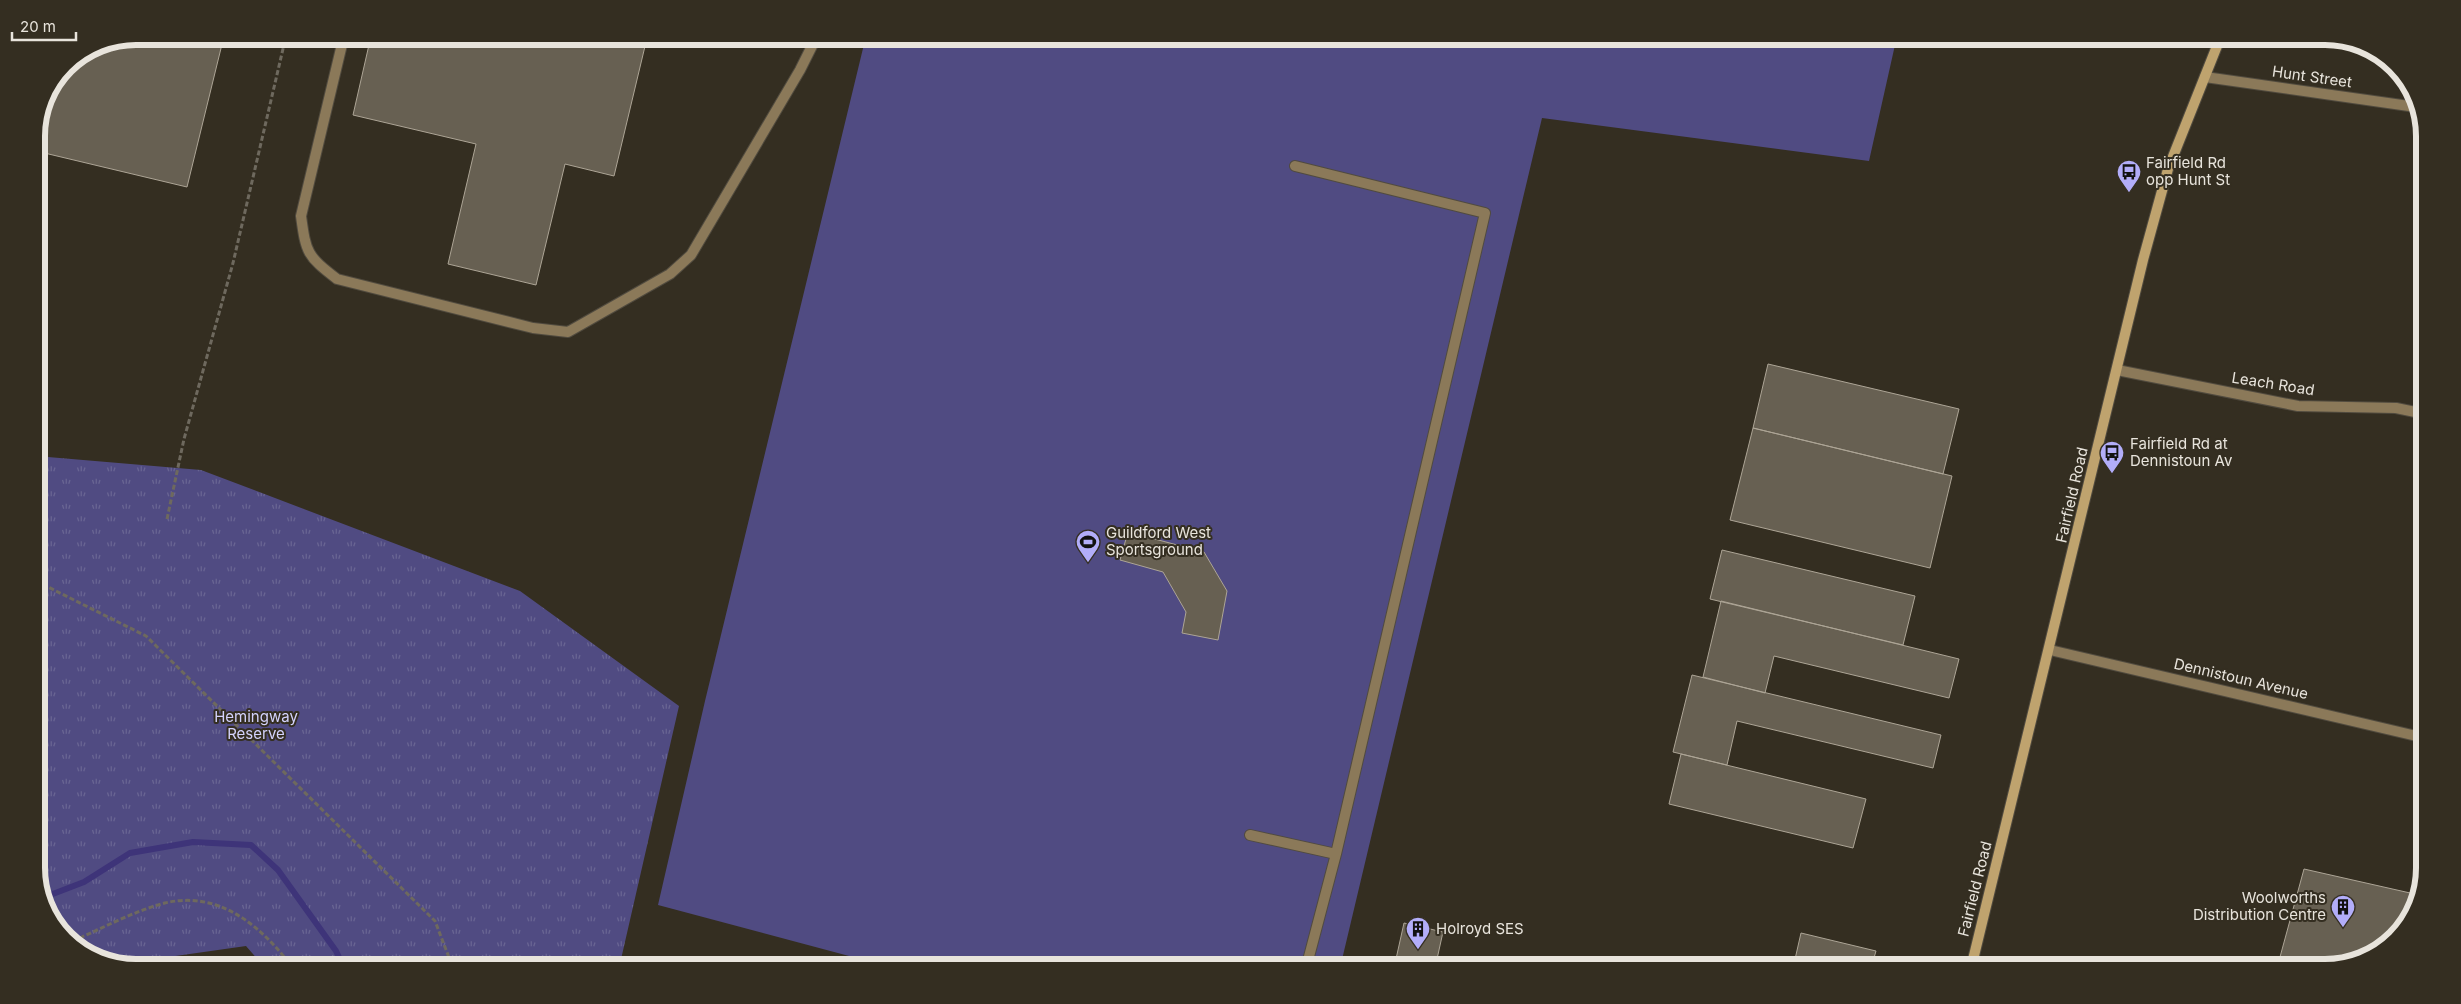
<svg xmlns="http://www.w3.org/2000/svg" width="2461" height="1004" font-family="Inter,sans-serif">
<defs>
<pattern id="park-tufts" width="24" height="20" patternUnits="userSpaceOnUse" patternTransform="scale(1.25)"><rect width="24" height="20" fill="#504b82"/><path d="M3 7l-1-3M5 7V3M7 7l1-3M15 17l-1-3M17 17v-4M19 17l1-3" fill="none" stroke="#696593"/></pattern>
</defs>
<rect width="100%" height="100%" fill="#342e21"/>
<path fill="url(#park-tufts)" d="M36,456l165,14 319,121 159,115 -60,262h-354l-19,-22 -127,18 -21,-4 -41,-32 -21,-54z"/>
<path fill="#504b82" d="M866,36h1031l-28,125 -327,-43 -202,850h-446l-236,-63 47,-204z"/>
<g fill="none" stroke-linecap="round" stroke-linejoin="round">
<path stroke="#3e3479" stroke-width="6" d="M45,897l39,-15 46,-29 63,-11 58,3 27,25 58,81 8,17"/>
</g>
<path fill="#676052" stroke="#ada596" d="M136,36h88l-37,151 -151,-36v-19l9,-36 21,-31 32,-21z
M371,36h249l26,6 -32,134 -49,-12 -29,121 -88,-21 28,-120 -123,-29z
M1768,364l191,45 -16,65 -190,-46z
M1753,428l199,48 -22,92 -200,-48z
M1128,532l76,20 23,39 -9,49 -36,-7 4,-21 -23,-40 -43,-12z
M1722,550l193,46 -12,49 -193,-46z
M1721,601l238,58 -10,39 -175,-42 -9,37 -62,-16z
M1692,675l249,60 -8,33 -196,-47 -10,44 -54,-13z
M1681,754l185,45 -13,49 -184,-44z
M2304,869l115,26 -2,11 -37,45 -55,17h-48z
M1404,923l39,9 -8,36h-41z
M1801,933l75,18 -5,17h-78z"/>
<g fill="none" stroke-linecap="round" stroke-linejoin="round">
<defs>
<path id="lane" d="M344,36l-43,180c5,37 6,40 36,63l196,49 35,4 102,-58 21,-19 109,-185 17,-34
M1295,166l190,47 -149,641 -30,114
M1250,835l86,19"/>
<path id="street" d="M2205,77l211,30
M2117,370l181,36 98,2 29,6
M2050,650l375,88"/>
<path id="secondary" d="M1971,968l172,-708 25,-91 53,-133"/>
</defs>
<use href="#lane" stroke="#514b3f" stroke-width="12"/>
<use href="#street" stroke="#514b3f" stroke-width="12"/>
<use href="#secondary" stroke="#514b3f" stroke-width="12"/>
<path stroke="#6e695e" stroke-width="3" stroke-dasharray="5 2.5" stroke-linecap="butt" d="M167,519l17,-80 49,-176 53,-227
M36,581l110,55 289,285 18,47
M73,941c30,-13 61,-30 92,-38 55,-13 97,24 128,65"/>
<use href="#lane" stroke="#8b7959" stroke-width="10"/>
<use href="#street" stroke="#8b7959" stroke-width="10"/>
<use href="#secondary" stroke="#bfa36e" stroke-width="10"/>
</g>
<defs>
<symbol id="bus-pin" viewBox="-11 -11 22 30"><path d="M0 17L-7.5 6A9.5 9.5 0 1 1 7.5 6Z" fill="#b2adf9" stroke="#342e21"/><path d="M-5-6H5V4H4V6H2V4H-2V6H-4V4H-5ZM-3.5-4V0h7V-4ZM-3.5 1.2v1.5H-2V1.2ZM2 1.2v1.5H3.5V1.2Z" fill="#111"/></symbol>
<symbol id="stadium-pin" viewBox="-11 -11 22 30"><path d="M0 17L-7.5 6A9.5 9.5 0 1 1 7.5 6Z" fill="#b2adf9" stroke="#342e21"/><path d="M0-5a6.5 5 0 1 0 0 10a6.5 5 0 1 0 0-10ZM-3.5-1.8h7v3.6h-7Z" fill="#111"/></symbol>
<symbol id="building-pin" viewBox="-11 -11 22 30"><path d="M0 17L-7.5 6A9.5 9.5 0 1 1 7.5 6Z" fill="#b2adf9" stroke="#342e21"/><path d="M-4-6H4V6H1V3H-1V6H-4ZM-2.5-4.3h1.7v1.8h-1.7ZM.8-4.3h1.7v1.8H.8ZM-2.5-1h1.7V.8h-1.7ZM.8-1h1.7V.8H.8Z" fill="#111"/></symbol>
</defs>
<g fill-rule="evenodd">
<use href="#bus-pin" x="2115" y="158" width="28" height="38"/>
<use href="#bus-pin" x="2098" y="439" width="28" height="38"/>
<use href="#stadium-pin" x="1074" y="528" width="28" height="38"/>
<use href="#building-pin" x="2329" y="893" width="28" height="38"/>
<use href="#building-pin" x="1404" y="915" width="28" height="38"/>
</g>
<g text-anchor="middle" stroke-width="4" stroke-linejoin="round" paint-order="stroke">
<g font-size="15" fill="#e8e4dc" stroke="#342e21">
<text transform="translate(2312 77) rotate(8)" y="5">Hunt Street</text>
<text transform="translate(2273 384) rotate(9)" y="5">Leach Road</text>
<text transform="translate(2072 495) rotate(-77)" y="5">Fairfield Road</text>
<text transform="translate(2241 679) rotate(13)" y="5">Dennistoun Avenue</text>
<text transform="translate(1975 889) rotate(-76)" y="5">Fairfield Road</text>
</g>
<g font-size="15" fill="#e8e4dc" stroke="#342e21" text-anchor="start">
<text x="2146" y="168">Fairfield Rd<tspan x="2146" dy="17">opp Hunt St</tspan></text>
<text x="2130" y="449">Fairfield Rd at<tspan x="2130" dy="17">Dennistoun Av</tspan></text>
<text x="1106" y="538">Guildford West<tspan x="1106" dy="17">Sportsground</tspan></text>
<text x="2326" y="903" text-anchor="end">Woolworths<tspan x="2326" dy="17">Distribution Centre</tspan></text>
<text x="1436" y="934">Holroyd SES</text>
</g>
<g font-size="15" fill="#d3d2fc" stroke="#342e21">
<text x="256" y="722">Hemingway<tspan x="256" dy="17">Reserve</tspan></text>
</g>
</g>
<path d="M0 0H2461V1004H0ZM136 45H2325A91 91 0 0 1 2416 136V868A91 91 0 0 1 2325 959H136A91 91 0 0 1 45 868V136A91 91 0 0 1 136 45Z" fill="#342e21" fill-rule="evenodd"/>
<path fill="none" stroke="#e8e4dc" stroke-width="6" d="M136 45H2325A91 91 0 0 1 2416 136V868A91 91 0 0 1 2325 959H136A91 91 0 0 1 45 868V136A91 91 0 0 1 136 45Z"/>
<path d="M12 32v8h64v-8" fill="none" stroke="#e8e4dc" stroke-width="2.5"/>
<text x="20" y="32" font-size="15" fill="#e8e4dc" stroke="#342e21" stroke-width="4" paint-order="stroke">20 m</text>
</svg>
